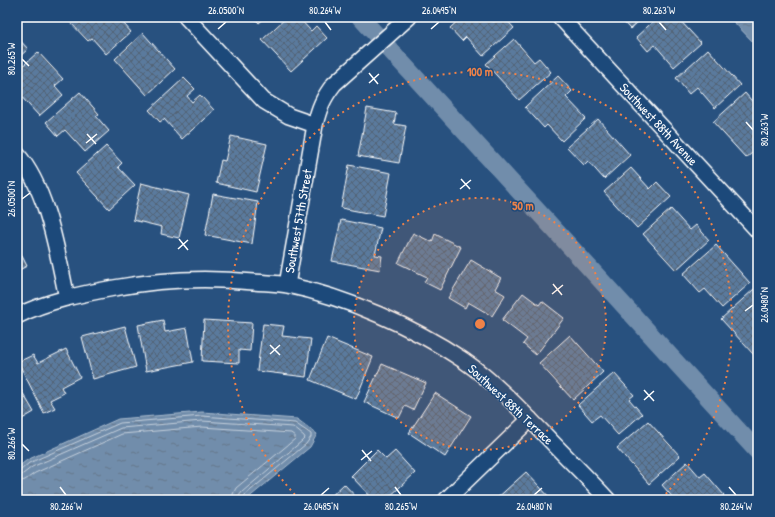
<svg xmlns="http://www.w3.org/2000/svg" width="775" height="517" font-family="'Patrick Hand',sans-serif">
<defs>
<pattern id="water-ripples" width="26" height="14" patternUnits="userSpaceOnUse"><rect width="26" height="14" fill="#718dab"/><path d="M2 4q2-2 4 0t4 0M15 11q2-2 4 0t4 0" fill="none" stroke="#64768a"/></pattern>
<pattern id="building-cross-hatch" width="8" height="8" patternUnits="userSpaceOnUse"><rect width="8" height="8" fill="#5a7a9d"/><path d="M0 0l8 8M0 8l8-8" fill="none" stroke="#536374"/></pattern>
</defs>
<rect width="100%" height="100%" fill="#28517f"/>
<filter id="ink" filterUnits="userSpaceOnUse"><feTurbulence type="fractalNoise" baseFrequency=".025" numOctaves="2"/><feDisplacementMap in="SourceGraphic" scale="8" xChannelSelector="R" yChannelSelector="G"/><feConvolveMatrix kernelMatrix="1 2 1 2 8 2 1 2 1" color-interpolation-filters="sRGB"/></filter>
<g filter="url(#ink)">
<path fill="url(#water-ripples)" stroke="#aabbcd" d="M729,17h29v30z
M202,412l95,7 20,15 -7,13 -64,53h-229v-32l10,-8 91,-41z"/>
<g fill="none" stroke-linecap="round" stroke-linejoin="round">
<path stroke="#c6d1dd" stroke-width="1" d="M17,471l4,-1 8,-7 91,-40 82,-7 93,7 16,11v3l-5,7 -61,51 -2,5
M17,476l6,-2 9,-7 89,-39 81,-7 91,6 11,9 1,2 -3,3 -60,51 -3,4 -1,4
M17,482l8,-2 10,-7 87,-39 80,-7 89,6 4,3v3l-59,49 -3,6 -1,6"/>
<path stroke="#718dab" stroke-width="18" d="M360,17l398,435"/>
</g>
<path fill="url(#building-cross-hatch)" stroke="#fff" d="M75,17h43l13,15 -25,22 -14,-16 -4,3 -18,-19z
M253,17h13l-7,6z
M287,17h11l13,14 5,-5 11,12 -36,33 -29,-31z
M462,17h27l5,5 5,-5h5l10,11 -31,28 -17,-19 -4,4 -12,-13z
M619,17h25l-14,12z
M658,17h19l24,26 -27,24 -19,-22 -7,6 -12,-14z
M143,33l32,36 -28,26 -32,-36z
M17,37l11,12 -11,10z
M514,39l20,23 5,-4 12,14 -32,28 -33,-36z
M708,49l32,36 -25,23 -18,-21 -8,7 -13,-16z
M38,52l25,27 -8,7 8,9 -24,21 -22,-24v-21z
M558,76l14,15 -6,6 20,21 -24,23 -15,-16 -3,3 -19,-21z
M184,78l11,11 -8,7 5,6 8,-7 14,15 -32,29 -18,-20 -4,3 -11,-12z
M80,92l19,22 -3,2 13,15 -24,21 -20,-22 -7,6 -12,-14z
M745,93l13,15v40l-12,10 -33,-36z
M367,108l29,5 -2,11 12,2 -7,37 -41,-7z
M598,119l32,36 -26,24 -16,-18 -4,4 -17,-18z
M231,136l36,8 -11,48 -40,-9 5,-23 4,1z
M106,146l16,17 -4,4 17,18 -26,24 -33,-36z
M349,165l42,8 -8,43 -42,-8z
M631,168l19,21 7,-7 14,15 -34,31 -33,-36z
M141,183l48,12 -10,43 -18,-4 1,-7 -29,-7z
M213,194l45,8 -6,42 -47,-9z
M671,209l19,21 6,-5 13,15 -33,30 -33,-36z
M341,220l40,8 -6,27 7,1 -2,14 -48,-9z
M413,233l19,9 3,-8 26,13 -21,43 -16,-8 3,-5 -29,-14z
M716,245l34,38 -28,25 -17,-19 -5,4 -17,-19z
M17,246l10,20 -10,5z
M471,260l30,18 -6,11 10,6 -13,21 -24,-14 -3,6 -17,-10z
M754,289l4,4v58l-4,4 -33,-36z
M523,293l16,12 3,-4 22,17 -28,37 -13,-11 4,-5 -25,-19z
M163,320l2,12 22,-4 6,34 -47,9 -8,-46z
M204,320l48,3 -2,28 -11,-1v13l-37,-2z
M263,324l21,2 -2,10 29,3 -5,38 -49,-6z
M125,326l11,41 -43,12 -11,-42z
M570,335l33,37 -30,28 -34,-37z
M327,338l46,19 -17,42 -46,-19z
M66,349l14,28 -19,10 3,6 -14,7 5,8 -11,5 -26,-51 15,-7 5,8z
M382,364l44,19 -13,27 -8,-4 -6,12 -35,-16z
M614,373l20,22 -5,4 13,15 -24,21 -18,-20 -8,6 -14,-16z
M17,383l17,29 -17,10z
M435,393l36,23 -26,41 -36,-24z
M648,421l32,35 -31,28 -32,-36z
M377,450l9,9 9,-8 20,22 -29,27h-12l-23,-24z
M687,462l13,15 5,-4 19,22 -5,5h-44l-13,-15z
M526,472l26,28h-57z
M344,484l15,16h-32z"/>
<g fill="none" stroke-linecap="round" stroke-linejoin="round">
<defs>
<path id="street" d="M186,17l78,84 25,15 26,9
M560,17l198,214
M17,154c31,36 40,98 50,144
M287,285l28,-160c4,-17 8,-27 19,-41l75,-67
M17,316c30,-15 64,-22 97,-28 47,-9 92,-11 140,-6 11,1 23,1 33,3 59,12 127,42 176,75 32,22 60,52 87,80 19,20 39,39 58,60
M446,500l84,-81"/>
</defs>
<use href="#street" stroke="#fff" stroke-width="18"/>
<use href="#street" stroke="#1f4a7a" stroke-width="15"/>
</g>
</g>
<path fill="none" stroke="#fff" stroke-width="1.5" d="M325,22l6,8M659,22l7,8M218,29l8,-7M431,29l8,-7M22,59l7,7M369,73l9,11M369,83l10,-9M746,122l7,8M87,134l9,10M86,143l11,-9M461,179l9,10M460,189l11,-9M22,199l8,-6M179,239l9,11M178,249l10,-9M553,284l9,11M552,294l11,-9M745,311l8,-6M270,345l10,10M270,354l10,-9M644,390l10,11M644,400l10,-9M22,444l7,7M362,450l9,11M361,460l11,-9M60,487l6,8M395,487l6,8M729,487l7,8M321,495l8,-7M534,495l8,-7"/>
<circle cx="480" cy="324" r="126" fill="#ee8249" fill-opacity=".12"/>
<g fill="none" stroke="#ee8249" stroke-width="2" stroke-dasharray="2 4">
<circle cx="480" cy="324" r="126"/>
<path d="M299 499A252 252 0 1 1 661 499"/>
</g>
<g text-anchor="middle" stroke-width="3" stroke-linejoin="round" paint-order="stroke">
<g font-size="13" fill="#fff" stroke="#1f4a7a">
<text transform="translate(659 124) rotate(47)" y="5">Southwest 88th Avenue</text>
<text transform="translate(298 221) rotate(-80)" y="5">Southwest 57th Street</text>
<text transform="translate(511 404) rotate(43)" y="5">Southwest 88th Terrace</text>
</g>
</g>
<circle cx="480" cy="324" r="6" fill="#ee8249" stroke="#1f4a7a" stroke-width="2"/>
<g font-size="12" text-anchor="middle" font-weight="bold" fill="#ee8249" stroke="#1f4a7a" stroke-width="3" stroke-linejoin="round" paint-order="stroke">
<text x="480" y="76">100 m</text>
<text x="523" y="210">50 m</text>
</g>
<rect width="775" height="517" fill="none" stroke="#1f4a7a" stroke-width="44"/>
<rect x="22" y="22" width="731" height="473" fill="none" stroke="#fff" stroke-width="1.5"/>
<g font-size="10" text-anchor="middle" fill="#fff">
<text x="226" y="14">26.0500°N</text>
<text x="325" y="14">80.264°W</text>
<text x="439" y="14">26.0495°N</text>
<text x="659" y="14">80.263°W</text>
<text transform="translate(11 59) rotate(-90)" y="4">80.265°W</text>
<text transform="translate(764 130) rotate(-90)" y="4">80.263°W</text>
<text transform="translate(11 199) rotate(-90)" y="4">26.0500°N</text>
<text transform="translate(764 305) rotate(-90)" y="4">26.0480°N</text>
<text transform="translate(11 444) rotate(-90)" y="4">80.266°W</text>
<text x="66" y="510">80.266°W</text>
<text x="321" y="510">26.0485°N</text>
<text x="401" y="510">80.265°W</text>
<text x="534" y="510">26.0480°N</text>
<text x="736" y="510">80.264°W</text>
</g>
</svg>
